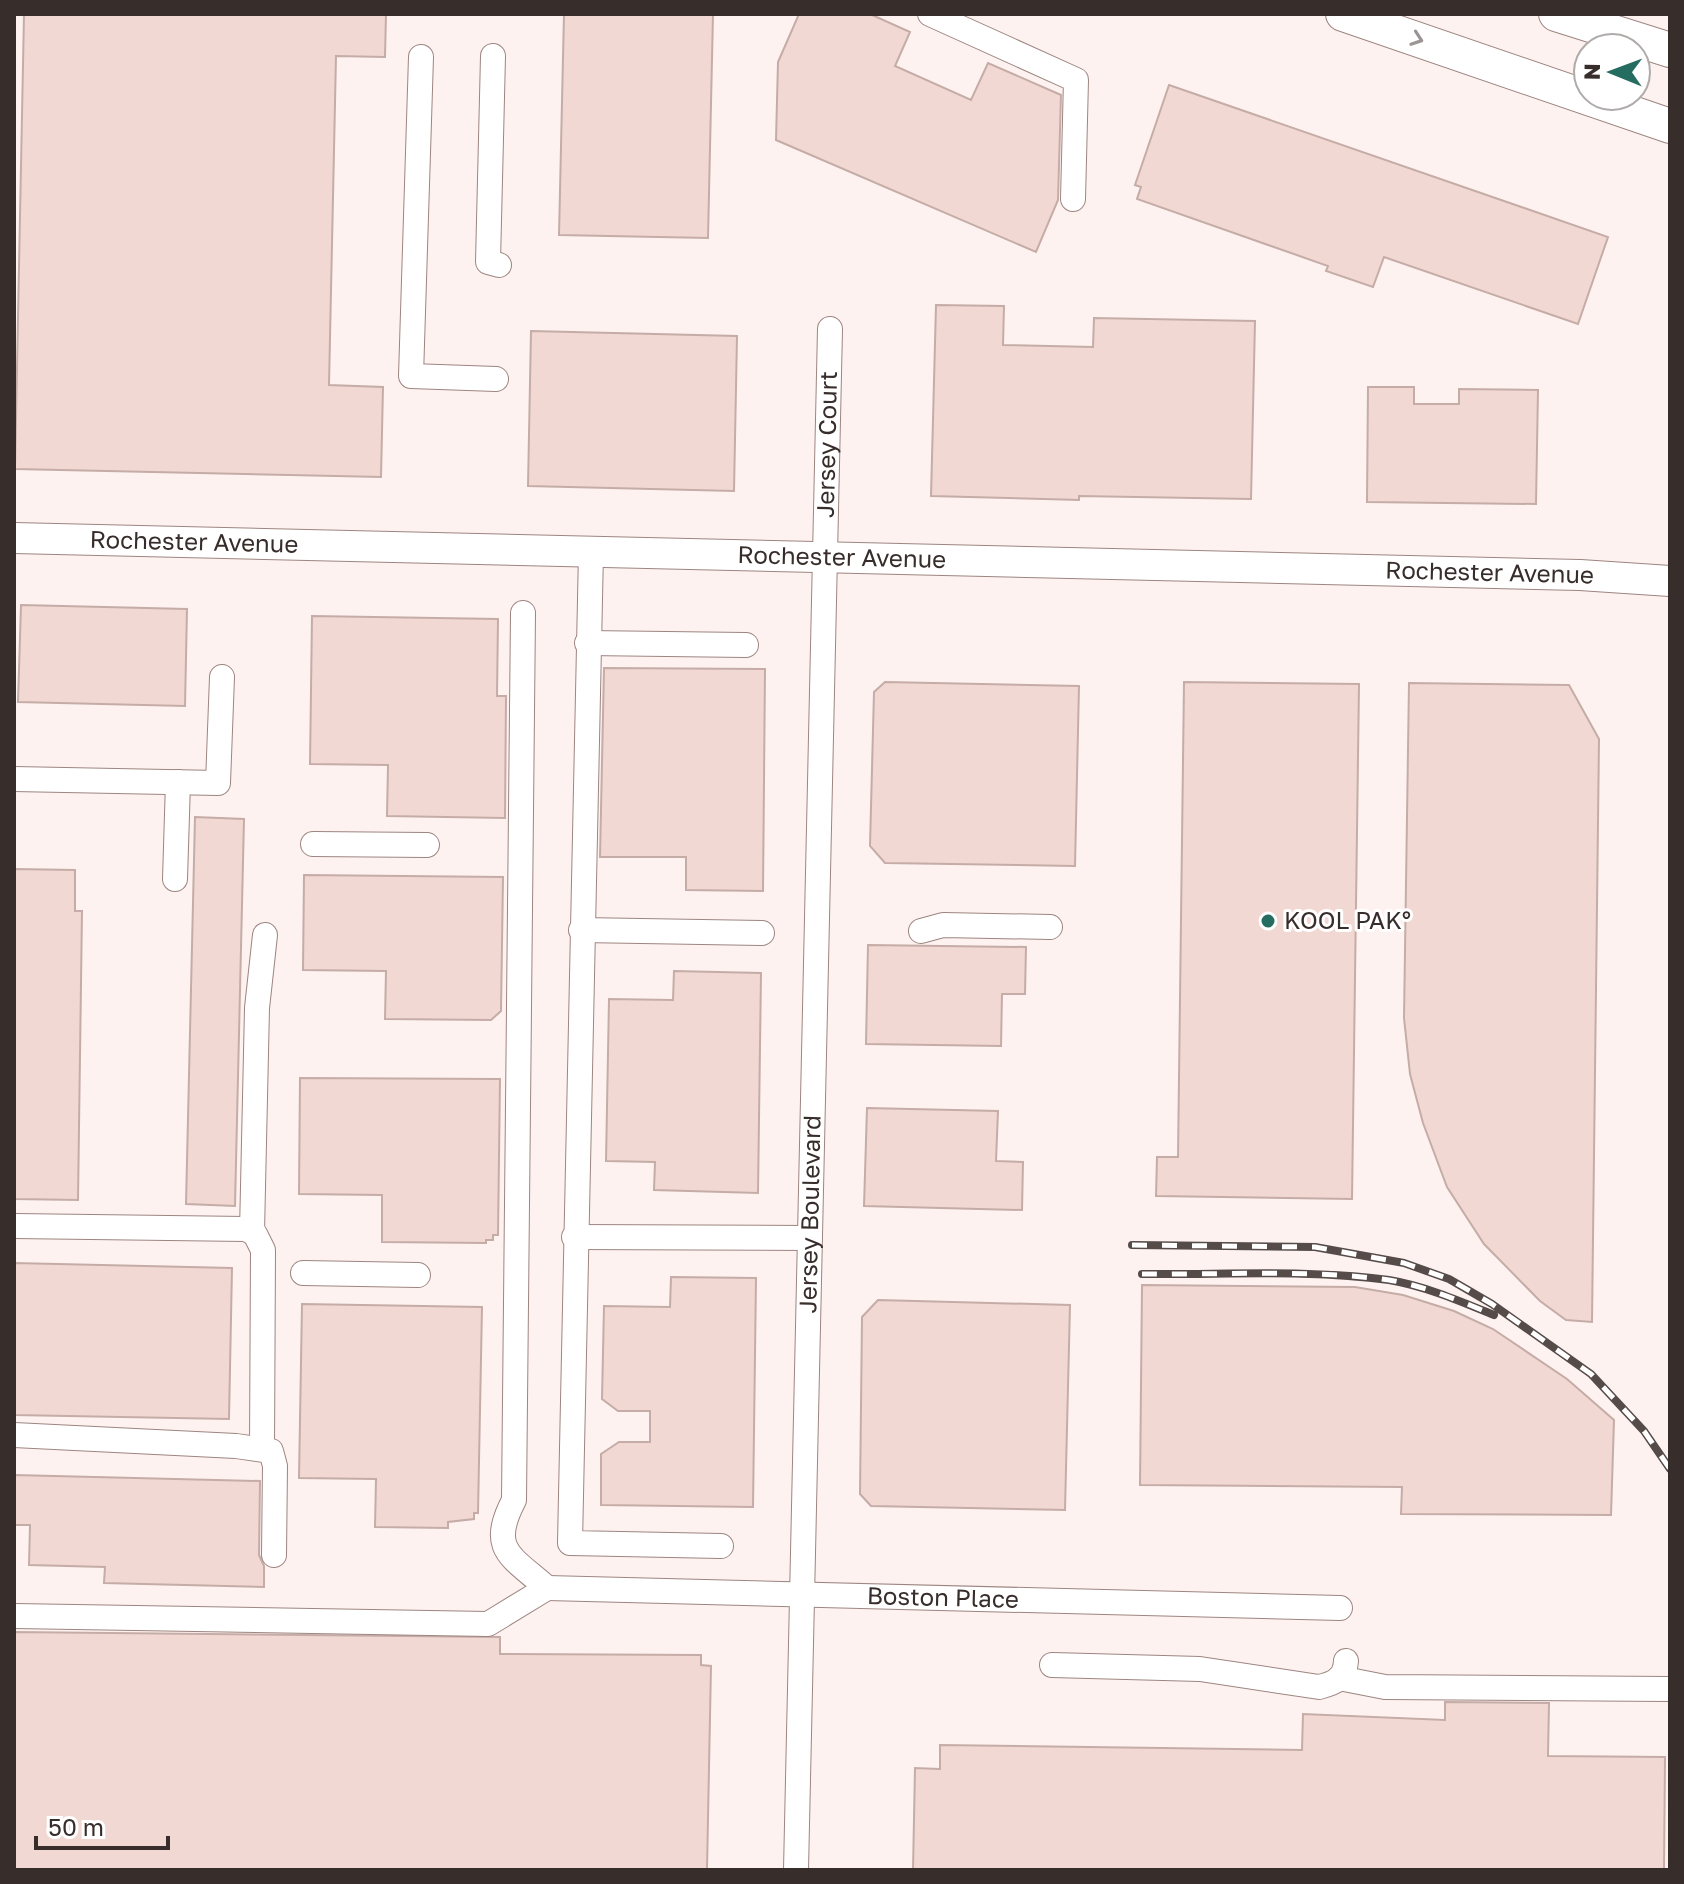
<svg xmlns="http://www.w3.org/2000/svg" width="1684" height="1884" font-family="'Golos Text',sans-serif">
<rect width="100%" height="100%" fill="#fdf2f0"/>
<path fill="#f2d8d3" stroke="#c5aca7" stroke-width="2" d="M24,14h362l-1,43 -49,-1 -7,329 54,2 -2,90 -366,-8z
M564,14h149l-5,224 -149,-3z
M799,14h71l40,18 -15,34 76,34 17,-37 73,32 -3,105 -22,52 -260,-112 2,-78z
M1169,85l439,152 -30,87 -194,-67 -11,30 -47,-16 2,-5 -191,-67 4,-12 -6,-2z
M936,305l68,1 -1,39 90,2 1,-29 161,3 -4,178 -172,-3v4l-148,-4z
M531,331l206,5 -3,155 -206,-5z
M1368,387h46v17h45v-15l79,1 -2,114 -169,-2z
M21,605l166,4 -2,97 -167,-4z
M312,616l186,3 -1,77h9l-1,122 -118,-2 1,-51 -78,-1z
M604,668l161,1 -2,222 -77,-1v-33h-86z
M885,682l194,4 -4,180 -190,-3 -15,-17 4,-154z
M1184,682l175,2 -7,515 -196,-3 1,-39h21z
M1409,683l160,2 30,54 -7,583 -26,-2 -26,-19 -56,-57 -37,-57 -24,-64 -13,-49 -6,-56z
M195,817l49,2 -9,387 -49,-2z
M14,869l61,1v41h7l-4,289 -64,-1z
M304,875l199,2 -2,134 -10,9 -106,-1 1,-48 -83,-1z
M868,945l158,2 -1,47h-23l-1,52 -135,-2z
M674,971l87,2 -3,220 -104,-3 1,-28 -49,-1 3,-162 64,1z
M300,1078l200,1 -2,156h-5v5h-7v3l-104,-1v-47l-83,-1z
M867,1108l131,3 -2,50 27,1 -1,48 -158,-4z
M14,1263l218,5 -3,151 -215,-4z
M671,1277l85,1 -3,229 -152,-2v-51l18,-12h31v-31h-32l-16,-12 2,-93 66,1z
M1142,1285l213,2 48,8 51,16 39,18 74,50 47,41 -3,95 -210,-1 1,-27 -262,-2z
M878,1300l192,5 -5,205 -194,-4 -11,-12 2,-177z
M302,1304l180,3 -4,206h-4v6l-26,3v6l-73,-1 1,-48 -77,-1z
M14,1475l246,6 -1,74 5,11v21l-160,-4 1,-16 -76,-2 1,-40h-16z
M14,1632l486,5v17l201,1v10l10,1 -4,204h-693z
M1445,1702l104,1 -1,53 117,1 -1,113h-751l2,-102 25,1v-24l362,5 1,-36 142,6z"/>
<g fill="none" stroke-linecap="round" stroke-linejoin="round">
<defs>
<g id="minor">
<path d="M930,14l146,66 -3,119"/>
<path d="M493,56l-5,206 11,3"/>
<path d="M421,57l-10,319 85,3"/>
<path d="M591,552l-21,991 151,3"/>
<path d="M523,613l-9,887c-26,50 -3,56 33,88"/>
<path d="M587,643l159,2"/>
<path d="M14,779l204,4 4,-106"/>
<path d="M313,844l114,1"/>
<path d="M175,879l3,-97"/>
<path d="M581,930l181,3"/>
<path d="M921,931l22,-6 107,2"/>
<path d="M14,1226l232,3 9,5 8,16 -1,198"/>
<path d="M252,1232l5,-224 8,-73"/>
<path d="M574,1237l236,1"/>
<path d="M303,1273l115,2"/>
<path d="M14,1435l222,11 35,5 4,15 -1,89"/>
<path id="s1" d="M547,1588l793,20"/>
<path d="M14,1616l474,8 59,-36"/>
<path d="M1052,1665l148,4 119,18c16,-4 26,-8 27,-26"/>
<path d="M1339,1678l46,9 285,2"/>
<path id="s2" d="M796,1870l34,-1541"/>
</g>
<g id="major">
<path id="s3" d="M14,538l1566,37 90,6"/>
</g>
<path id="highway" d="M1343,14l327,112
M1556,14l114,36"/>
</defs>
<use href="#minor" stroke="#9d8580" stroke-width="26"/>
<use href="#major" stroke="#9d8580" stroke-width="32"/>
<use href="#highway" stroke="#9d8580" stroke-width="36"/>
<use href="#minor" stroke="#fff" stroke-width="24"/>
<use href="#major" stroke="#fff" stroke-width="30"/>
<use href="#highway" stroke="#fff" stroke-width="34"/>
<defs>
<path id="rail" d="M1132,1245l183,2 89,16 45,16 43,25 99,70 53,57 26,38
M1142,1274c81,1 166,-5 247,6 36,6 71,21 105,35"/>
</defs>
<use href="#rail" stroke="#554b49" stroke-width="8"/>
<use href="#rail" stroke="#fff" stroke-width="5" stroke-dasharray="15" stroke-linecap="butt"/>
</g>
<defs><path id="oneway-chevron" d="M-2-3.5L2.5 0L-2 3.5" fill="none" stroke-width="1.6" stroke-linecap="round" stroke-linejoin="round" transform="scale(2)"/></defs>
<use stroke="#9b9695" href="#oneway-chevron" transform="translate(1417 39) rotate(19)"/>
<circle fill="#256c61" stroke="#fff" stroke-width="3" cx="1268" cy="921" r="8"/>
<g text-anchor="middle" stroke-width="6" stroke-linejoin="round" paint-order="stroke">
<g font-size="24" fill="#372d2b" stroke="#fff">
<text dy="8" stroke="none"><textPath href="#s2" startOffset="1426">Jersey Court</textPath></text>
<text dy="8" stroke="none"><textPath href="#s3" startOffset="180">Rochester Avenue</textPath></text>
<text dy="8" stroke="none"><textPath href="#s3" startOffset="828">Rochester Avenue</textPath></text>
<text dy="8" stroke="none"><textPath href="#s3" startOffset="1476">Rochester Avenue</textPath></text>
<text dy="8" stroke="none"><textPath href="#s2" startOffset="656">Jersey Boulevard</textPath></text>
<text dy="8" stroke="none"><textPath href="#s1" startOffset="396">Boston Place</textPath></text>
</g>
<g font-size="24" fill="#372d2b" stroke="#fff" text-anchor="start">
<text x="1284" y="929">KOOL PAK°</text>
</g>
</g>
<rect width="1684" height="1884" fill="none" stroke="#372d2b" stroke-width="32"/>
<g transform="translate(1612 72) rotate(271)"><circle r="38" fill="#ffffff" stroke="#afabaa" stroke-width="2"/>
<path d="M0-6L14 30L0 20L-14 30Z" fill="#256c61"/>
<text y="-12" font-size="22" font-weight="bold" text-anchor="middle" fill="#372d2b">N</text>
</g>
<path d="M36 1836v12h132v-12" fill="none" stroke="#372d2b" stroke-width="4"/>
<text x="48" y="1836" font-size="24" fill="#372d2b" stroke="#ffffff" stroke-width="6" paint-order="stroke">50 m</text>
</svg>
